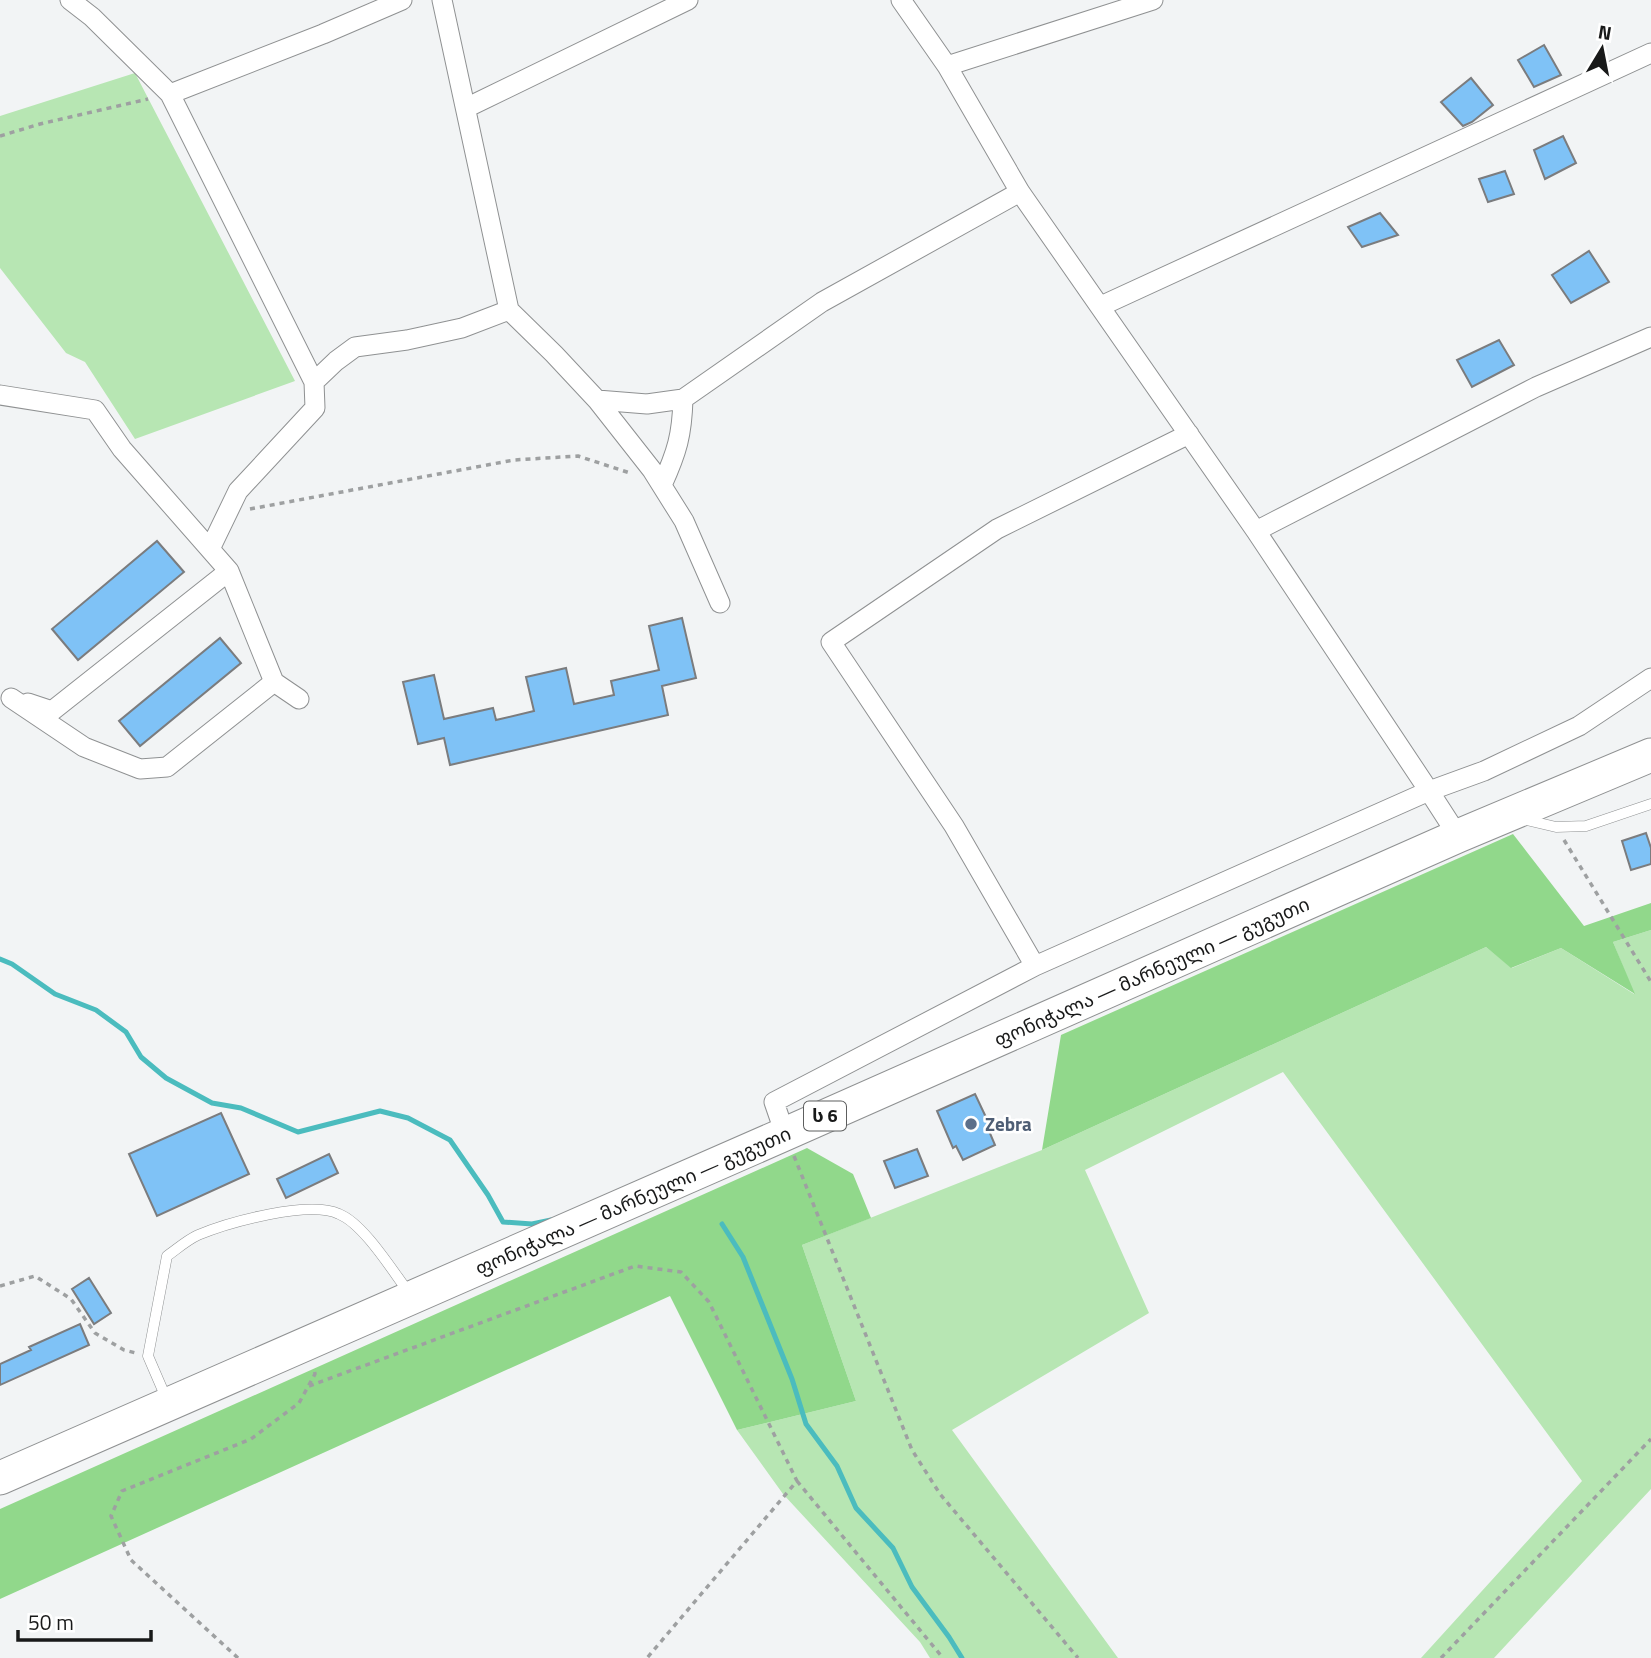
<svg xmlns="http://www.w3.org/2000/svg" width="1651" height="1658" font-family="'Titillium Web','Noto Sans Georgian',sans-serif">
<rect width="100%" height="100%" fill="#f2f4f5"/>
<path fill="#b7e6b3" d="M135,73l160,308 -160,58 -50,-77 -19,-9 -66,-85v-152z
M1651,930v559l-157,169h-73l161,-177 -299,-409 -198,98 64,143 -197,117 166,228h-188l-10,-16 -137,-148 -46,-64 119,-29 -54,-156 240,-95 444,-203 26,21 49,-20 73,46 -21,-52z"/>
<path fill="#91d88b" d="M1513,834l71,92 67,-23v27l-38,12 22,52 -74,-46 -50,20 -25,-21 -444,203 19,-115z
M807,1148l46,26 18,44 -69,27 54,156 -119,29 -67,-134 -670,303v-90z"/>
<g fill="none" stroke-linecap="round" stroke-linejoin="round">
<path stroke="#4bbcbe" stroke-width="5" d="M0,959l12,5 43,30 41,16 30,22 15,25 25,21 46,25 29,5 57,24 82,-21 28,7 42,22 38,55 15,27 29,2 19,-4
M722,1224l21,33 49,122 14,45 31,42 19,42 37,40 19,39 37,50 13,21"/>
</g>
<path fill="#7fc2f6" stroke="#7b7c7e" stroke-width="2" d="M1544,45l17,30 -27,12 -16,-27z
M1471,78l22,27 -21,17 -9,4 -22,-24z
M1563,136l13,27 -31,16 -11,-29z
M1505,171l9,23 -26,8 -9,-23z
M1380,213l18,22 -36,12 -14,-20z
M1589,251l20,31 -38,21 -19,-28z
M1499,340l15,25 -42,22 -15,-27z
M157,541l27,31 -106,88 -26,-31z
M682,618l14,60 -34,8 6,29 -218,50 -6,-27 -26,6 -15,-62 31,-7 10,44 49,-11 3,12 38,-9 -8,-34 40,-9 8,36 40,-9 -3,-14 48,-11 -10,-44z
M220,638l21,25 -101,83 -21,-25z
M1646,833l5,15v16l-20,6 -9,-29z
M975,1094l17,36 -3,1 6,14 -32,15 -7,-14 -3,2 -16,-37z
M221,1113l28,61 -92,42 -28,-62z
M917,1149l11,27 -33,12 -11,-27z
M329,1154l9,19 -52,25 -9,-19z
M89,1278l22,35 -17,11 -22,-35z
M80,1324l9,21 -89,40v-21l31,-14 -2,-3z"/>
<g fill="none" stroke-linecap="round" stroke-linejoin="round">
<defs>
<path id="service" d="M1523,819l33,8 30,-1 65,-22
M167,1400l-19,-44 19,-100c10,-7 20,-16 31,-21 31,-13 111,-35 141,-21 25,10 54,58 71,80"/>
<path id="minor" d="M70,0l22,17 78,77 144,288 1,26 -77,83 -28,58
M442,0l67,310 45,44 43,46 55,70 32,51 36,82
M901,0l46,66 73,126 236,339 173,260 55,-20 95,-45 72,-48
M947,66l206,-66
M170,94l153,-60 79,-34
M466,108l222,-108
M1101,306l550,-253
M314,382l22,-21 19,-14 52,-7 55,-12 47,-18
M0,395l95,15 27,39 107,122 45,111 25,17
M597,400l50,4 36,-5 139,-97 198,-110
M662,485c15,-33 20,-50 21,-86
M1256,531l280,-144 115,-50
M11,698l73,49 56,22 27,-2 107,-85
M28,703l24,8 177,-140
M1035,966l-81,-140 -123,-184 166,-113 192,-95
M785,1134l-11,-32 261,-136 394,-175 29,45"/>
<g id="trunk">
<path id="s1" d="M0,1478l785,-344 673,-298 193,-81"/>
</g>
</defs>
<use href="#service" stroke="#8f9192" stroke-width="11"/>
<use href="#minor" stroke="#8f9192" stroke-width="21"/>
<use href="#trunk" stroke="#8f9192" stroke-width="35"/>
<path stroke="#9ea0a1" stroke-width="3.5" stroke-dasharray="5 5" stroke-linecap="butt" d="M0,136l40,-12 108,-25
M250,509l264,-49 64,-4 52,17
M1564,840l87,142
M794,1156l118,294 28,44 138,164
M0,1286l35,-10 36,23 24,34 29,17 12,3
M309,1386l326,-120 46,6 28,30 88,179 -150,177
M797,1481l146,177
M238,1658l-107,-98 -20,-44 11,-25 129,-52 48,-36 16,-29 -1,-6
M1441,1658l210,-219"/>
<use href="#service" stroke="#fff" stroke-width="10"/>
<use href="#minor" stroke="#fff" stroke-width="19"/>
<use href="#trunk" stroke="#fff" stroke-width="33"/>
</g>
<circle fill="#5c6f8a" stroke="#fff" stroke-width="2.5" cx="971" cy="1124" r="7"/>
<g text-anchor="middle" stroke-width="5" stroke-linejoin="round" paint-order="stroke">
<rect fill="#fff" stroke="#5d5e5e" stroke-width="2" x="804" y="1101.5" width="42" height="29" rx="5"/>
<g font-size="18" font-weight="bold" fill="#181919">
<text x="825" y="1122">ს 6</text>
</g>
<g font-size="19" fill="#181919" stroke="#fff">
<text dy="7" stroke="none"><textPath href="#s1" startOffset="1258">ფონიჭალა — მარნეული — გუგუთი</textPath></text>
<text dy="7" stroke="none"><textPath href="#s1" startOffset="691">ფონიჭალა — მარნეული — გუგუთი</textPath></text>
</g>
<g font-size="19" font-weight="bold" fill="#4e5e75" stroke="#fff" text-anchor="start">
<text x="985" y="1131">Zebra</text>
</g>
</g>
<g transform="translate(1602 49) rotate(10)" stroke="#ffffff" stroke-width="5" paint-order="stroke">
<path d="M0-5L12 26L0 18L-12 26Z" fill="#181919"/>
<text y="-10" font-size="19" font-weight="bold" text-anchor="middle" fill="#181919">N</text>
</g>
<path d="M18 1630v10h133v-10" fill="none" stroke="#181919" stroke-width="3.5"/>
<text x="28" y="1630" font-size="21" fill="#181919" stroke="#ffffff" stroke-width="5" paint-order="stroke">50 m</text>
</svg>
